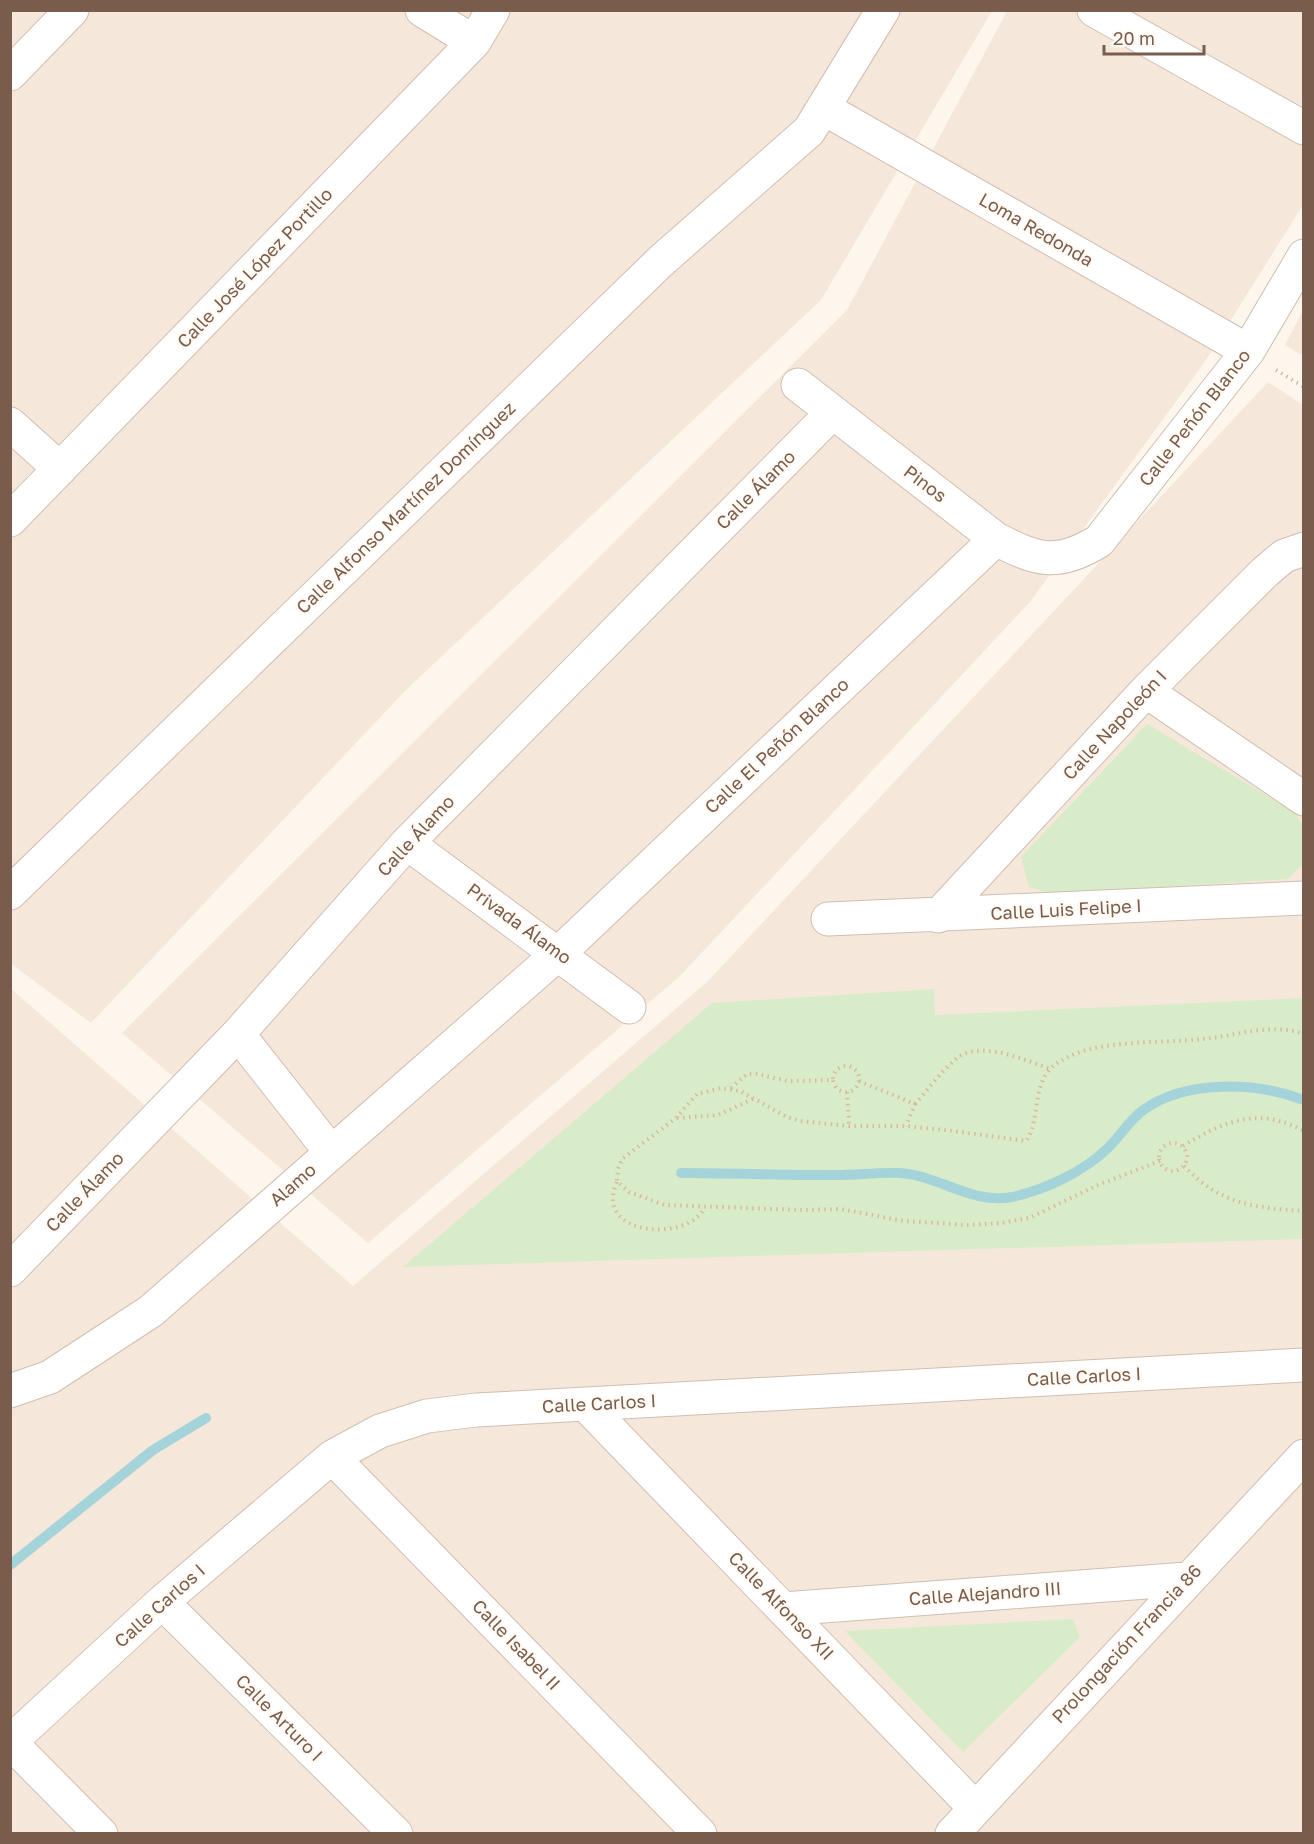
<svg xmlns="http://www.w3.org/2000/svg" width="1314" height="1844" font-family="'Golos Text',sans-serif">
<rect width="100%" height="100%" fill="#fdf6ec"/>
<path fill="#f5e8da" d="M10,11h982l-171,289 -414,389 -316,334 -80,-59z
M1007,11h296v194l-99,158 -174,239 -350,374 -312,267 -246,-210 725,-723z
M1303,310l1,46h-1l-18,-11z
M1268,382l35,23v1428h-1292l-1,-845 343,298 354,-304z"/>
<path fill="#d8ecc9" d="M1147,724l147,88 9,13v39l-15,15 -235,15 -24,-7 -8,-30z
M934,989l1,26 368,-17v241l-900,28 309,-264z
M1073,1619l7,18 -117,115 -118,-121z"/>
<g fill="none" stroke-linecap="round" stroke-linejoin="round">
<path stroke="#a5d3da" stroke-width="10" d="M681,1173c49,0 97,2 146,2 24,1 48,-3 72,-2 39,2 74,32 113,24 35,-8 71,-25 96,-49 12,-12 21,-27 34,-37 43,-32 114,-29 162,-11
M10,1565l143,-115 53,-32"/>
<defs>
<path id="minor" d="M422,10l52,32
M1094,10l210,118
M10,74l62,-64
M825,109l423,242
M798,385l198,154c41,21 61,28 103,2l149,-190 56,-95
M10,424l50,45
M10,520l464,-478 19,-32
M1146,691l158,108
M407,843l222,164
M10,893l651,-632 148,-130 74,-121
M938,916l208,-225 119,-119 19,-16 20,-7
M828,919l476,-21
M238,1034l93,118
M10,1270l228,-236 169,-191 425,-430
M10,1391l40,-14 101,-66 408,-358 437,-414
M586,1405l389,403
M332,1457l368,377
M162,1602l234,232
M783,1609l404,-30
M10,1742l152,-140 170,-145 48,-26 47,-15 49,-6 828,-45
M10,1742l91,92
M952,1834l352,-378"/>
</defs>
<use href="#minor" stroke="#d1beb0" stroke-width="35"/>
<path stroke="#d9b8a5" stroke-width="4" stroke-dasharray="1.5 4.5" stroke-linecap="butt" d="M1276,370l28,17
M833 1079a13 13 0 1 1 26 0a13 13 0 1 1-26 0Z
M859,1081l56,23 -9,22
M731,1088l16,-14h10l31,7 45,-1
M847,1092l2,34
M915,1104c14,-15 28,-36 45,-48 25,-15 66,5 91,13
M677,1118l41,-3 37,-17
M1159 1157a14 14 0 1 1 28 0a14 14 0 1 1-28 0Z
M1183,1146c41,-25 75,-40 121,-15
M1160,1161l-62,24 -69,33 -27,5 -35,2 -63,-4 -64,-12 -38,1 -137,-5 -36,-13 -12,-11 1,-12 4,-10 54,-41 21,-24 24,-6 19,3 47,26 13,4 49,5h57l47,5 73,10c14,-18 6,-54 25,-73 34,-31 110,-24 152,-29 33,-3 69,-17 101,-5
M1184,1166c35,38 71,42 120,45
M617,1182c-25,55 72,60 87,26"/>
<use href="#minor" stroke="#fff" stroke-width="33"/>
</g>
<g text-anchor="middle" stroke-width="4.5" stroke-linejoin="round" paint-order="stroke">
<g font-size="18" fill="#7a5c4d" stroke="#fffaf3">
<text transform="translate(1036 230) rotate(30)" y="6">Loma Redonda</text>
<text transform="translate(255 268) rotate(-46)" y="6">Calle José López Portillo</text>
<text transform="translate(1195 418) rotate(-52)" y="6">Calle Peñón Blanco</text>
<text transform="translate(925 484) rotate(37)" y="6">Pinos</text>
<text transform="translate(756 490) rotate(-45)" y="6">Calle Álamo</text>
<text transform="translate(406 508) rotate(-44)" y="6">Calle Alfonso Martínez Domínguez</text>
<text transform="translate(1115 725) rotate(-47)" y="6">Calle Napoleón I</text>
<text transform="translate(777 746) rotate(-43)" y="6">Calle El Peñón Blanco</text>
<text transform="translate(416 836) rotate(-47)" y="6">Calle Álamo</text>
<text transform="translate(1066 910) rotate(-3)" y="6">Calle Luis Felipe I</text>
<text transform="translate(519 924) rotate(36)" y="6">Privada Álamo</text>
<text transform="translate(293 1185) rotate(-41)" y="6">Alamo</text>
<text transform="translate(85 1192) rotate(-46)" y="6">Calle Álamo</text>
<text transform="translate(1084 1377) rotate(-3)" y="6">Calle Carlos I</text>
<text transform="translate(599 1404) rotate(-3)" y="6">Calle Carlos I</text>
<text transform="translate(985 1594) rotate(-4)" y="6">Calle Alejandro III</text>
<text transform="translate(160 1606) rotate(-42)" y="6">Calle Carlos I</text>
<text transform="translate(781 1606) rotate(46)" y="6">Calle Alfonso XII</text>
<text transform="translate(1127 1644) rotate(-47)" y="6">Prolongación Francia 86</text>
<text transform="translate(516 1645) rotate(46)" y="6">Calle Isabel II</text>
<text transform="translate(279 1718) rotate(45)" y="6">Calle Arturo I</text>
</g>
</g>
<rect width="1314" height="1844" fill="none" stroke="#7a5c4d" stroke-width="24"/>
<path d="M1104 45v9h100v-9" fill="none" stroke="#7a5c4d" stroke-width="3"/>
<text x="1113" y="45" font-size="18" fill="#7a5c4d" stroke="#fffaf3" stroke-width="4.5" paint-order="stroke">20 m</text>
</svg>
